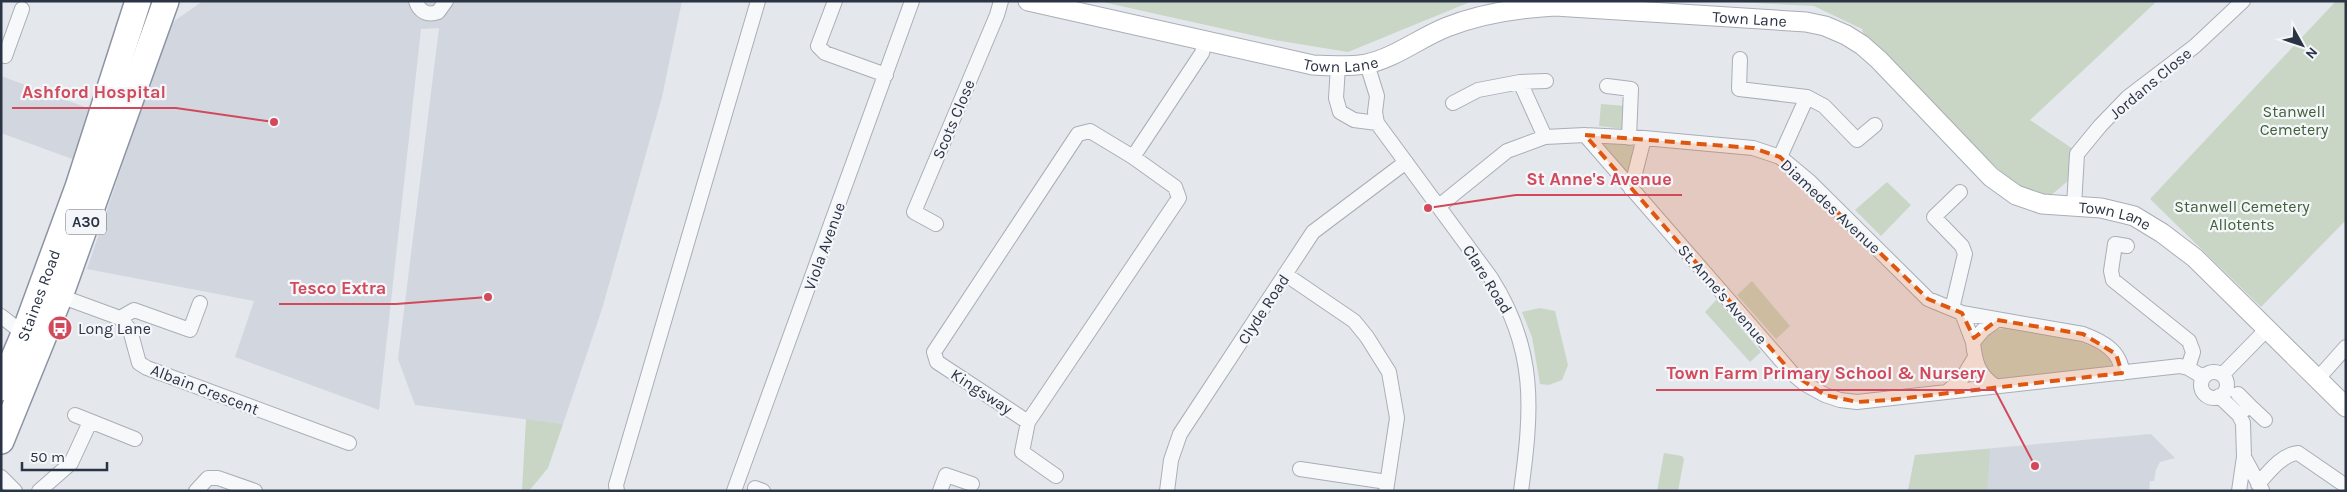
<svg xmlns="http://www.w3.org/2000/svg" width="2347" height="492" font-family="Karla,sans-serif">
<rect width="100%" height="100%" fill="#e4e7ec"/>
<path fill="#d2d6de" d="M203,1h479l-20,96 -60,212 -39,115 -148,-19 -17,-46 41,-331 -18,1 -42,381 -144,-53 19,-56 -167,-32 83,-245z
M1,76l92,34 -18,50 -74,-27z
M2151,434l24,24 -15,4 -4,8 -2,11h-4l-1,10h-241l7,-36z"/>
<path fill="#c9d6c5" d="M1098,1h380l-8,1 -122,50 -79,-13z
M1715,1h442l-127,119 43,29 -4,31 -20,17 -27,-6 -58,-54 -76,-81 -24,-21 -2,-6 -48,-23z
M2336,1h10v219l-85,87 -111,-108z
M1601,104l25,2 -2,23 -25,-3z
M1598,142l38,4 -8,30z
M1887,182l24,23 -30,31 -26,-26z
M1752,281l38,45 -14,13 -39,-44z
M1717,299l44,53 -11,10 -45,-50z
M1540,308l15,3 13,54 -6,15 -13,5 -9,-1 -8,-47 -10,-25z
M2004,328c27,5 86,8 104,30 3,2 4,7 5,10l-111,13c-21,-8 -23,-16 -23,-37l11,-12z
M526,419l37,5 -15,44 -19,23h-7z
M1990,449l-3,42h-79l7,-36z
M1664,453l18,3 2,3 -6,32h-21z"/>
<g fill="none" stroke-linecap="round" stroke-linejoin="round">
<defs>
<path id="street" d="M416,1c3,11 12,15 22,11l8,-11
M835,1l-17,45 7,7 61,22
M1,55l4,1 17,-47
M1740,59l-1,30 68,8 17,9 33,34 18,-15
M1367,64l10,32 -2,16 2,11 114,155c46,72 41,132 30,213
M1338,66l-2,32 4,14 14,8 23,3
M1520,82l26,-1
M1607,86l24,3 -2,49
M1453,103l25,-13 42,-8 25,55
M1585,135l208,239 12,10 20,11 15,5 17,2 323,-36 8,2 15,9
M1133,157l42,30 4,11 -151,224 -91,-60 -3,-10 144,-218 12,-3 43,26 69,-104 3,-12
M1780,157l27,-60
M1631,189l13,-51
M1439,206l68,-55 38,-14 40,-2 59,3 109,10 27,9 30,25 118,117 34,14 121,21c19,7 38,17 39,39
M2074,206l3,-52 23,-28 28,-29 67,-51 48,-45
M936,224l-22,-12 83,-197 4,-14
M2127,246l-12,-2 -4,27 2,9 76,61 4,11 -5,16
M1285,274l69,47 13,16 22,35 8,46 -11,73
M60,296l60,22 10,12 9,33 8,5 202,75
M1952,309l13,-55 -3,-8 -28,-29 26,-25
M1962,313l11,29
M1,316l23,18
M120,318l14,-8 56,20 10,-27
M2201 385a13 13 0 1 1 26 0a13 13 0 1 1-26 0Z
M2222,375l45,-46
M2315,378l6,-3 25,-28
M1995,386c-17,-12 -20,-24 -22,-44l10,-12 14,-10
M1948,391l15,-14 11,-18
M2238,394l11,11
M2219,396l20,19 4,8 1,34 18,33
M75,415l60,24
M2239,415l10,-10 16,15
M1028,422l-6,30 34,24
M1300,469l87,13
M1,477l14,14
M2258,484c10,-11 24,-30 40,-31l48,33
M755,488l8,3
M39,491l32,-28 19,-41
M196,491l12,-13h10l37,13
M617,491l-1,-6 142,-484
M734,491l178,-490
M940,491l6,-16 26,9
M1167,491l4,-31 9,-26 133,-202 93,-70
M2239,491l5,-34"/>
<g id="secondary">
<path id="s1" d="M1028,1l285,64c17,1 36,2 53,-1 29,-6 53,-26 81,-37 35,-14 71,-19 108,-21l251,16 19,4 21,9 16,10 17,15 112,117 25,18 26,9 59,4 25,6 8,2 28,17 33,25 151,149"/>
</g>
<g id="highway">
<path id="s2" d="M1,388l23,-54 54,-147 60,-186"/>
<path d="M1,441l59,-145 106,-295"/>
</g>
</defs>
<use href="#street" stroke="#a9aeb7" stroke-width="16"/>
<use href="#secondary" stroke="#a9aeb7" stroke-width="21"/>
<use href="#highway" stroke="#8b94a3" stroke-width="28"/>
<use href="#street" stroke="#f7f8fa" stroke-width="14"/>
<use href="#secondary" stroke="#fff" stroke-width="19"/>
<use href="#highway" stroke="#fff" stroke-width="25"/>
</g>
<path fill="#df570f" fill-opacity="0.2" stroke="#df570f" stroke-width="4" stroke-dasharray="10 6" stroke-linejoin="round" d="M1585,135l168,13 27,9 148,142 34,14 12,25 23,-18 86,14 33,20 6,19 -233,27 -32,2 -32,-7 -32,-21z"/>
<defs>
<symbol id="bus-disc" viewBox="-11 -11 22 22"><circle r="9.5" fill="#d1495b" stroke="#f4f6f9"/><path d="M-5-6H5V4H4V6H2V4H-2V6H-4V4H-5ZM-3.5-4V0h7V-4ZM-3.5 1.2v1.5H-2V1.2ZM2 1.2v1.5H3.5V1.2Z" fill="#fff"/></symbol>
</defs>
<g fill-rule="evenodd">
<use href="#bus-disc" x="46" y="314" width="28" height="28"/>
</g>
<g text-anchor="middle" stroke-width="4.5" stroke-linejoin="round" paint-order="stroke">
<rect fill="#f4f6f9" stroke="#676e7b" stroke-width="1" x="66" y="209.5" width="40" height="25" rx="4"/>
<g font-size="15" font-weight="bold" fill="#2b3445">
<text x="86" y="227">A30</text>
</g>
<g font-size="16" fill="#2b3445" stroke="#f4f6f9">
<text dy="6" stroke="none"><textPath href="#s1" startOffset="740">Town Lane</textPath></text>
<text dy="6" stroke="none"><textPath href="#s1" startOffset="320">Town Lane</textPath></text>
<text transform="translate(2150 83) rotate(-40)" y="6">Jordans Close</text>
<text transform="translate(953 119) rotate(-67)" y="6">Scots Close</text>
<text transform="translate(1831 206) rotate(43)" y="6">Diamedes Avenue</text>
<text dy="6" stroke="none"><textPath href="#s1" startOffset="1175">Town Lane</textPath></text>
<text transform="translate(824 246) rotate(-70)" y="6">Viola Avenue</text>
<text transform="translate(1488 279) rotate(58)" y="6">Clare Road</text>
<text transform="translate(1723 294) rotate(49)" y="6">St. Anne's Avenue</text>
<text dy="6" stroke="none"><textPath href="#s2" startOffset="100">Staines Road</textPath></text>
<text transform="translate(1263 309) rotate(-57)" y="6">Clyde Road</text>
<text transform="translate(205 389) rotate(21)" y="6">Albain Crescent</text>
<text transform="translate(982 391) rotate(33)" y="6">Kingsway</text>
</g>
<g font-size="16" fill="#3f6138" stroke="#f4f6f9">
<text x="2294" y="117">Stanwell<tspan x="2294" dy="18">Cemetery</tspan></text>
<text x="2242" y="212">Stanwell Cemetery<tspan x="2242" dy="18">Allotents</tspan></text>
</g>
<g font-size="16" fill="#2b3445" stroke="#f4f6f9" text-anchor="start">
<text x="78" y="334">Long Lane</text>
</g>
</g>
<path fill="none" stroke="#d1495b" stroke-width="2" d="M274 122L176 108H12M1428 208L1516 195H1682M488 297L396 304H279M2035 466L1995 390H1656"/>
<g fill="#d1495b" stroke="#f4f6f9" stroke-width="2">
<circle cx="274" cy="122" r="5"/>
<circle cx="1428" cy="208" r="5"/>
<circle cx="488" cy="297" r="5"/>
<circle cx="2035" cy="466" r="5"/>
</g>
<g font-size="18" text-anchor="middle" font-weight="bold" fill="#d1495b" stroke="#f4f6f9" stroke-width="4.5" stroke-linejoin="round" paint-order="stroke">
<text x="94" y="98">Ashford Hospital</text>
<text x="1599" y="185">St Anne's Avenue</text>
<text x="338" y="294">Tesco Extra</text>
<text x="1826" y="379">Town Farm Primary School &amp; Nursery</text>
</g>
<rect width="2347" height="492" fill="none" stroke="#2b3445" stroke-width="5"/>
<g transform="translate(2302 45) rotate(130)" stroke="#f4f6f9" stroke-width="4" paint-order="stroke">
<path d="M0-4L9 19L0 12L-9 19Z" fill="#2b3445"/>
<text y="-8" font-size="14" font-weight="bold" text-anchor="middle" fill="#2b3445">N</text>
</g>
<path d="M22 462v8h85v-8" fill="none" stroke="#2b3445" stroke-width="2.5"/>
<text x="30" y="462" font-size="15" fill="#2b3445" stroke="#f4f6f9" stroke-width="4" paint-order="stroke">50 m</text>
</svg>
